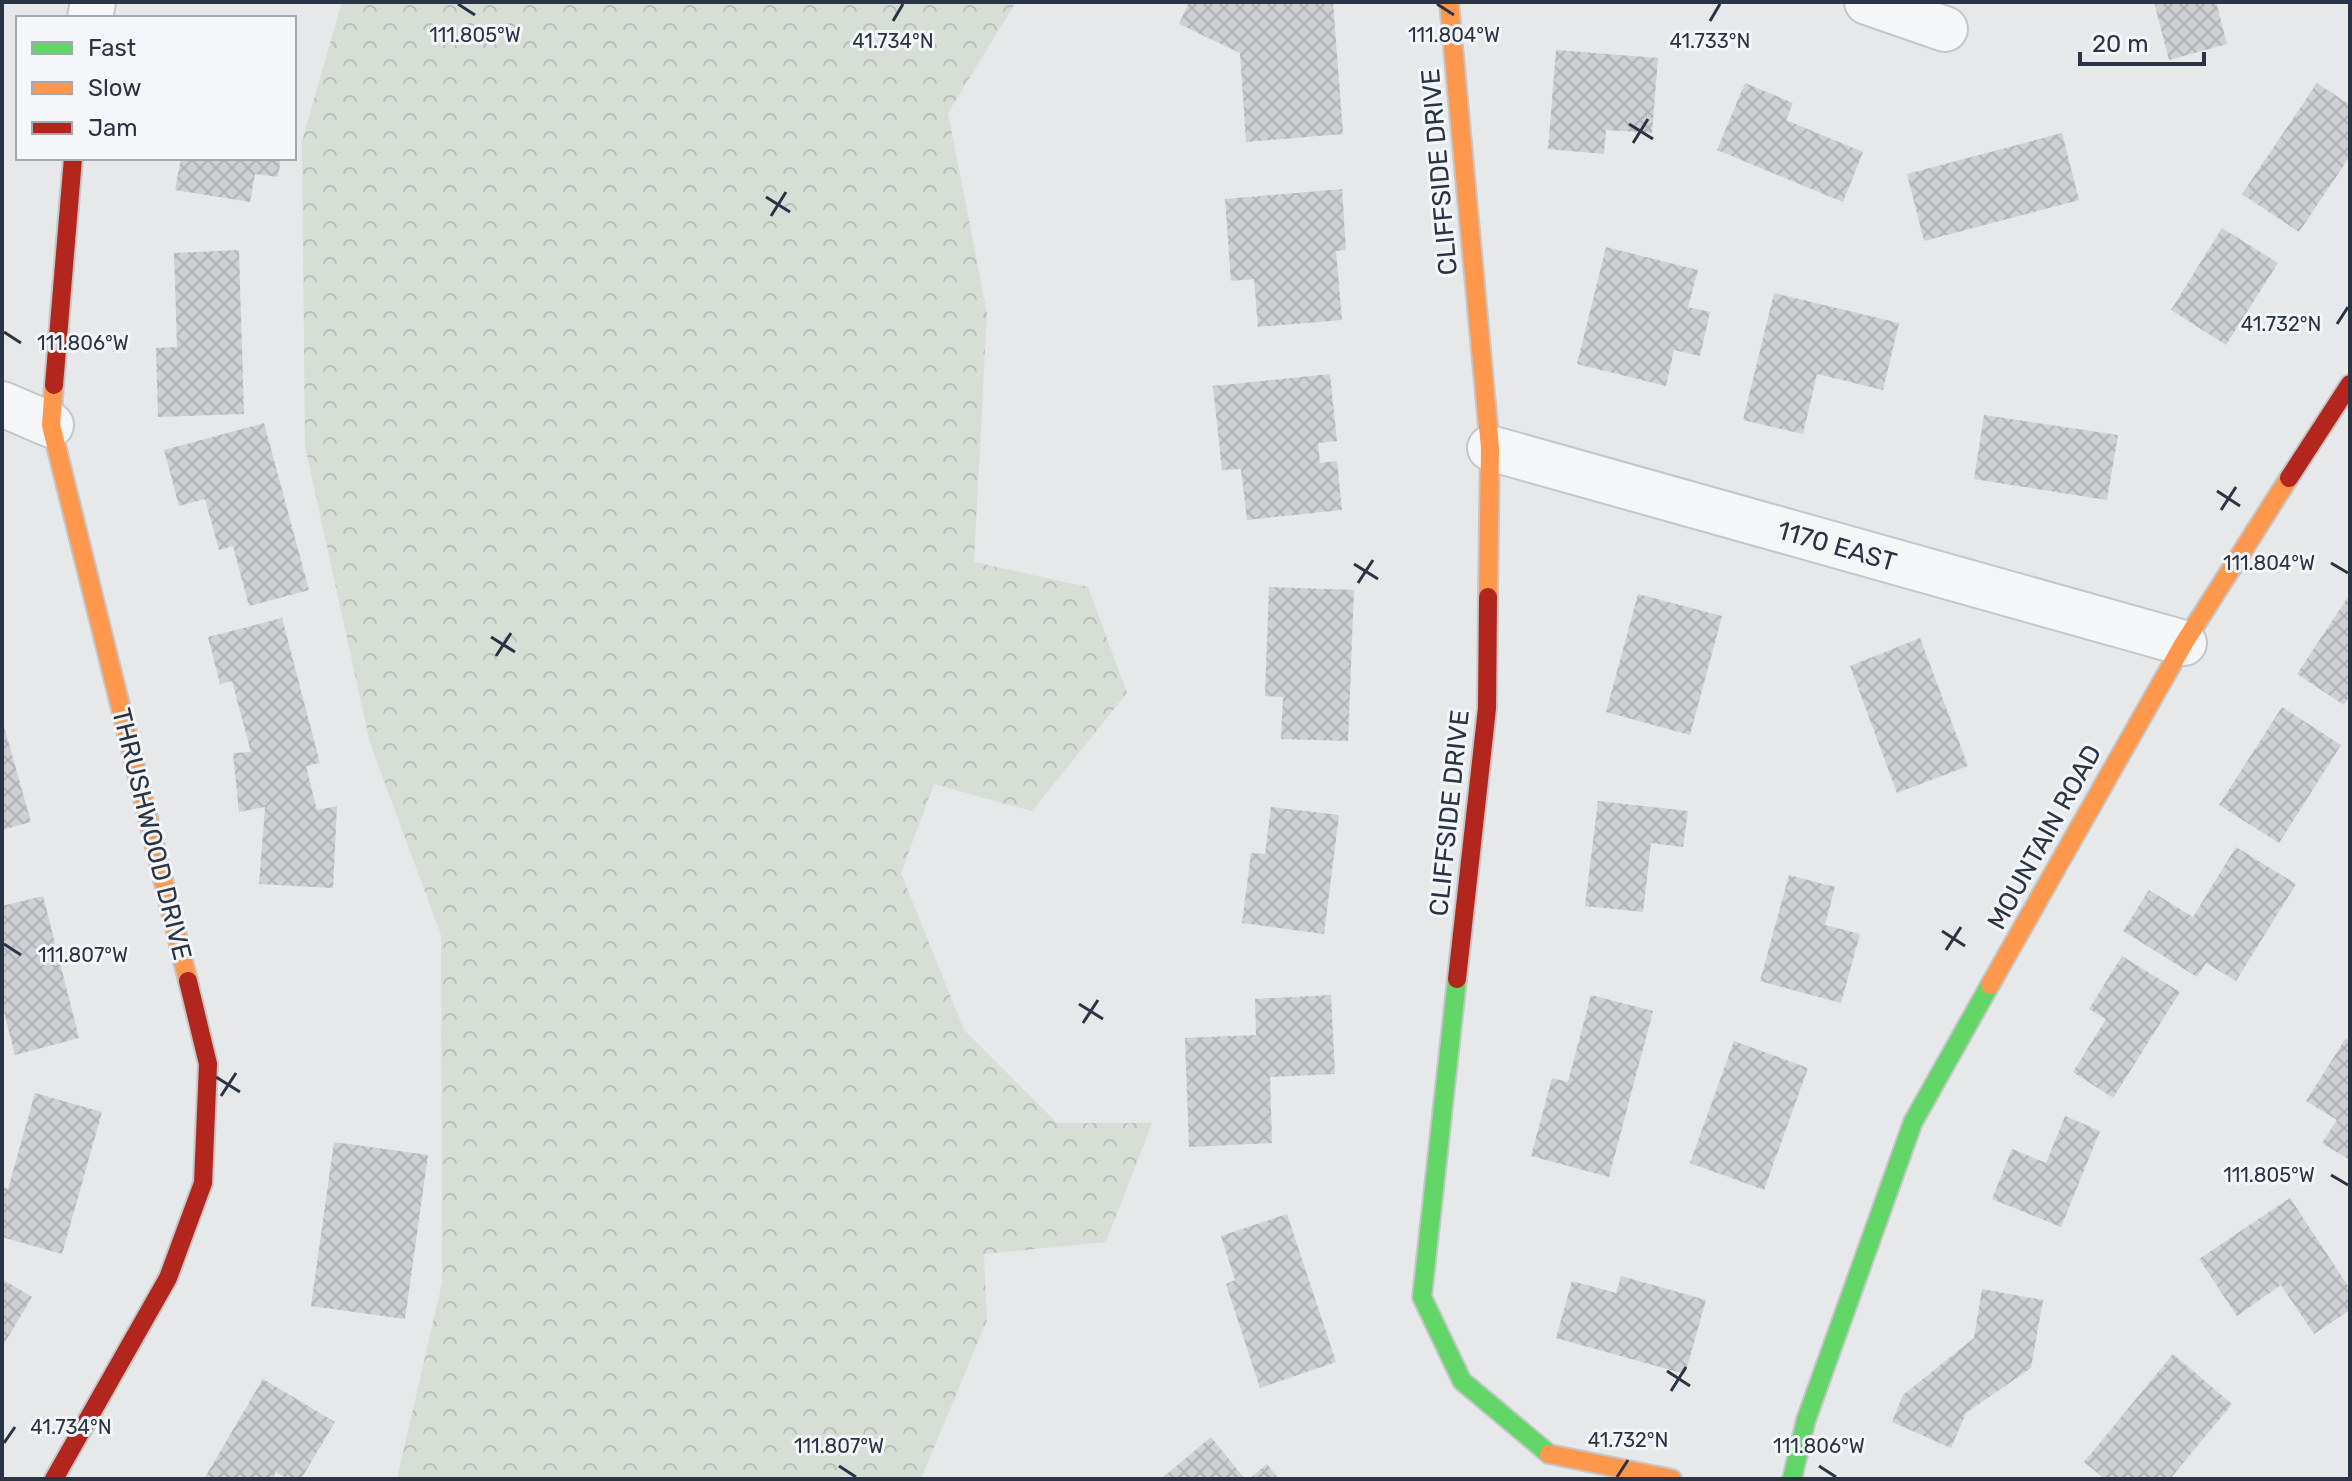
<svg xmlns="http://www.w3.org/2000/svg" width="2352" height="1481" font-family="Rubik,sans-serif">
<defs>
<pattern id="forest-crowns" width="20" height="18" patternUnits="userSpaceOnUse" patternTransform="scale(2)"><rect width="20" height="18" fill="#d6ded6"/><path d="M2 6a3 3 0 1 1 6 0M12 15a3 3 0 1 1 6 0" fill="none" stroke="#b8bfb9"/></pattern>
<pattern id="building-cross-hatch" width="8" height="8" patternUnits="userSpaceOnUse" patternTransform="scale(2)"><rect width="8" height="8" fill="#ced0d3"/><path d="M0 0l8 8M0 8l8-8" fill="none" stroke="#b1b3b6"/></pattern>
</defs>
<rect width="100%" height="100%" fill="#e6e8ea"/>
<path fill="url(#forest-crowns)" d="M342,2h674l-68,111 39,200 -13,249 114,25 39,106 -95,118 -98,-27 -33,89 63,157 93,93h95l-46,119 -122,12 3,66 -66,159h-524l45,-196 -1,-348 -71,-192 -65,-297 -3,-305z"/>
<path fill="url(#building-cross-hatch)" d="M1189,2h144l10,132 -97,8 -6,-89 -61,-29z
M2154,2h62l11,42 -58,16z
M1556,50l102,8 -6,75 -46,-3 -2,24 -56,-5z
M1745,83l48,20 -7,17 77,32 -20,50 -126,-52z
M2317,83l33,22v51l-51,76 -57,-38z
M2062,133l17,67 -155,41 -17,-67z
M181,158h100l-3,19 -23,-3 -5,28 -75,-12z
M1342,189l4,61 -10,1 6,69 -84,7 -4,-48 -23,2 -6,-82z
M2222,228l56,35 -52,82 -55,-35z
M1606,247l92,23 -10,37 22,5 -10,44 -26,-6 -8,36 -89,-22z
M239,250l5,164 -86,3 -2,-69 21,-1 -3,-94z
M1774,293l125,30 -16,67 -66,-16 -14,60 -60,-14z
M1330,374l7,67 -19,2 2,20 17,-2 5,49 -95,10 -6,-51 -19,1 -9,-84z
M1984,415l134,20 -11,65 -133,-21z
M264,423l45,167 -60,16 -16,-60 -14,4 -14,-51 -26,7 -15,-56z
M1269,587l85,3 -6,151 -67,-2 2,-42 -18,-1z
M1638,594l84,22 -32,119 -84,-23z
M2350,594v101l-6,10 -47,-31z
M282,618l38,145 -14,3 11,44 20,-4 -4,82 -74,-4 6,-77 -26,5 -6,-59 18,-1 -19,-71 -12,3 -12,-47z
M1920,638l48,128 -71,27 -47,-127z
M2282,707l59,38 -62,98 -60,-38z
M2,719l29,103 -29,8z
M1598,801l90,10 -5,36 -32,-4 -8,69 -58,-6z
M1271,807l68,8 -15,119 -82,-11 9,-70 14,1z
M2236,847l60,37 -60,97 -30,-18 -9,14 -74,-46 26,-41 44,27z
M1789,875l46,12 -10,38 35,9 -19,69 -81,-22z
M43,896l36,142 -64,17 -13,-51v-98z
M2122,956l58,36 -67,106 -40,-26 33,-53 -17,-10z
M1331,995l4,79 -65,3 2,66 -83,4 -4,-109 71,-3 -1,-36z
M1591,995l62,16 -44,166 -78,-21 21,-78 16,4z
M2346,1038l4,3v119l-28,-17 15,-23 -31,-19z
M1734,1041l74,27 -44,122 -74,-27z
M35,1093l67,19 -40,142 -60,-17v-50l6,2z
M2065,1116l35,15 -39,96 -69,-28 20,-50 34,14z
M334,1142l94,13 -23,164 -94,-13z
M2290,1198l60,91v21l-36,24 -33,-49 -44,31 -38,-57z
M1287,1214l49,148 -76,26 -34,-104 9,-4 -14,-44z
M1621,1276l85,24 -21,74 -129,-36 16,-57 44,12z
M2,1279l30,18 -30,50z
M1982,1289l61,11 -12,68 -65,45 -15,35 -59,-26 11,-27 71,-57z
M2173,1354l59,50 -62,75h-65l-21,-17z
M263,1379l72,43 -34,57h-13l-12,-7 -4,7h-68z
M1211,1437l34,42h-84z
M1267,1464l12,15h-30z"/>
<g fill="none" stroke-linecap="round" stroke-linejoin="round">
<defs>
<path id="street" d="M1867,2l78,27
M90,18l3,-16
M2,404l49,21
M1490,448l694,195"/>
<path id="fast" d="M1457,979l-35,318 40,84 87,73
M1792,1479l14,-59 107,-298 77,-137"/>
<path id="slow" d="M1449,2l41,446 -2,149
M54,385l-3,40 137,556
M1990,985l194,-342 105,-165
M1549,1454l123,25"/>
<path id="jam" d="M54,385l19,-227
M2289,478l61,-94
M1457,979l30,-271 1,-111
M54,1479l114,-201 35,-95 5,-119 -20,-83"/>
</defs>
<use href="#street" stroke="#c4c6c8" stroke-width="48"/>
<use href="#fast" stroke="#c4c6c8" stroke-width="22"/>
<use href="#slow" stroke="#c4c6c8" stroke-width="22"/>
<use href="#jam" stroke="#c4c6c8" stroke-width="22"/>
<use href="#street" stroke="#f5f6f7" stroke-width="44"/>
<use href="#fast" stroke="#63d668" stroke-width="18"/>
<use href="#slow" stroke="#ff974d" stroke-width="18"/>
<use href="#jam" stroke="#b3261e" stroke-width="18"/>
</g>
<path fill="none" stroke="#2b3445" stroke-width="3" d="M458,4l17,11M1437,4l17,11M893,21l10,-17M1710,21l10,-17M1629,124l24,15M1633,143l15,-24M766,197l24,15M771,216l15,-24M2337,324l11,-17M4,332l17,11M2217,491l23,15M2221,510l15,-23M2331,563l17,10M1354,564l24,15M1358,583l15,-23M491,637l24,15M496,656l15,-23M1942,931l23,15M4,944l17,11M1946,950l15,-23M1079,1004l24,15M1083,1023l15,-23M216,1077l24,15M221,1096l15,-23M2331,1175l17,10M1667,1371l23,15M1671,1391l15,-24M4,1443l11,-16M839,1466l17,11M1819,1466l17,11M1617,1477l11,-17"/>
<g text-anchor="middle" stroke-width="6" stroke-linejoin="round" paint-order="stroke">
<g font-size="26" fill="#2b3445" stroke="#f4f6f9">
<text transform="translate(1439 172) rotate(-95)" y="9">CLIFFSIDE DRIVE</text>
<text transform="translate(1837 546) rotate(16)" y="9">1170 EAST</text>
<text transform="translate(1449 813) rotate(-84)" y="9">CLIFFSIDE DRIVE</text>
<text transform="translate(152 834) rotate(76)" y="9">THRUSHWOOD DRIVE</text>
<text transform="translate(2044 837) rotate(-61)" y="9">MOUNTAIN ROAD</text>
</g>
</g>
<g font-size="20" text-anchor="middle" fill="#2b3445" stroke="#f4f6f9" stroke-width="6" stroke-linejoin="round" paint-order="stroke">
<text x="475" y="42">111.805°W</text>
<text x="1454" y="42">111.804°W</text>
<text x="893" y="48">41.734°N</text>
<text x="1710" y="48">41.733°N</text>
<text x="2281" y="331">41.732°N</text>
<text x="83" y="350">111.806°W</text>
<text x="2269" y="570">111.804°W</text>
<text x="83" y="962">111.807°W</text>
<text x="2269" y="1182">111.805°W</text>
<text x="71" y="1434">41.734°N</text>
<text x="1628" y="1447">41.732°N</text>
<text x="839" y="1453">111.807°W</text>
<text x="1819" y="1453">111.806°W</text>
</g>
<rect width="2352" height="1481" fill="none" stroke="#2b3445" stroke-width="8"/>
<rect x="16" y="16" width="280" height="144" fill="#f4f6f9" stroke="#a4a8b1" stroke-width="2"/>
<rect x="32" y="42" width="40" height="12" fill="#63d668" stroke="#a4a8b1" stroke-width="2"/>
<text x="88" y="56" font-size="24" fill="#2b3445">Fast</text>
<rect x="32" y="82" width="40" height="12" fill="#ff974d" stroke="#a4a8b1" stroke-width="2"/>
<text x="88" y="96" font-size="24" fill="#2b3445">Slow</text>
<rect x="32" y="122" width="40" height="12" fill="#b3261e" stroke="#a4a8b1" stroke-width="2"/>
<text x="88" y="136" font-size="24" fill="#2b3445">Jam</text>
<path d="M2080 52v12h124v-12" fill="none" stroke="#2b3445" stroke-width="4"/>
<text x="2092" y="52" font-size="24" fill="#2b3445" stroke="#f4f6f9" stroke-width="6" paint-order="stroke">20 m</text>
</svg>
